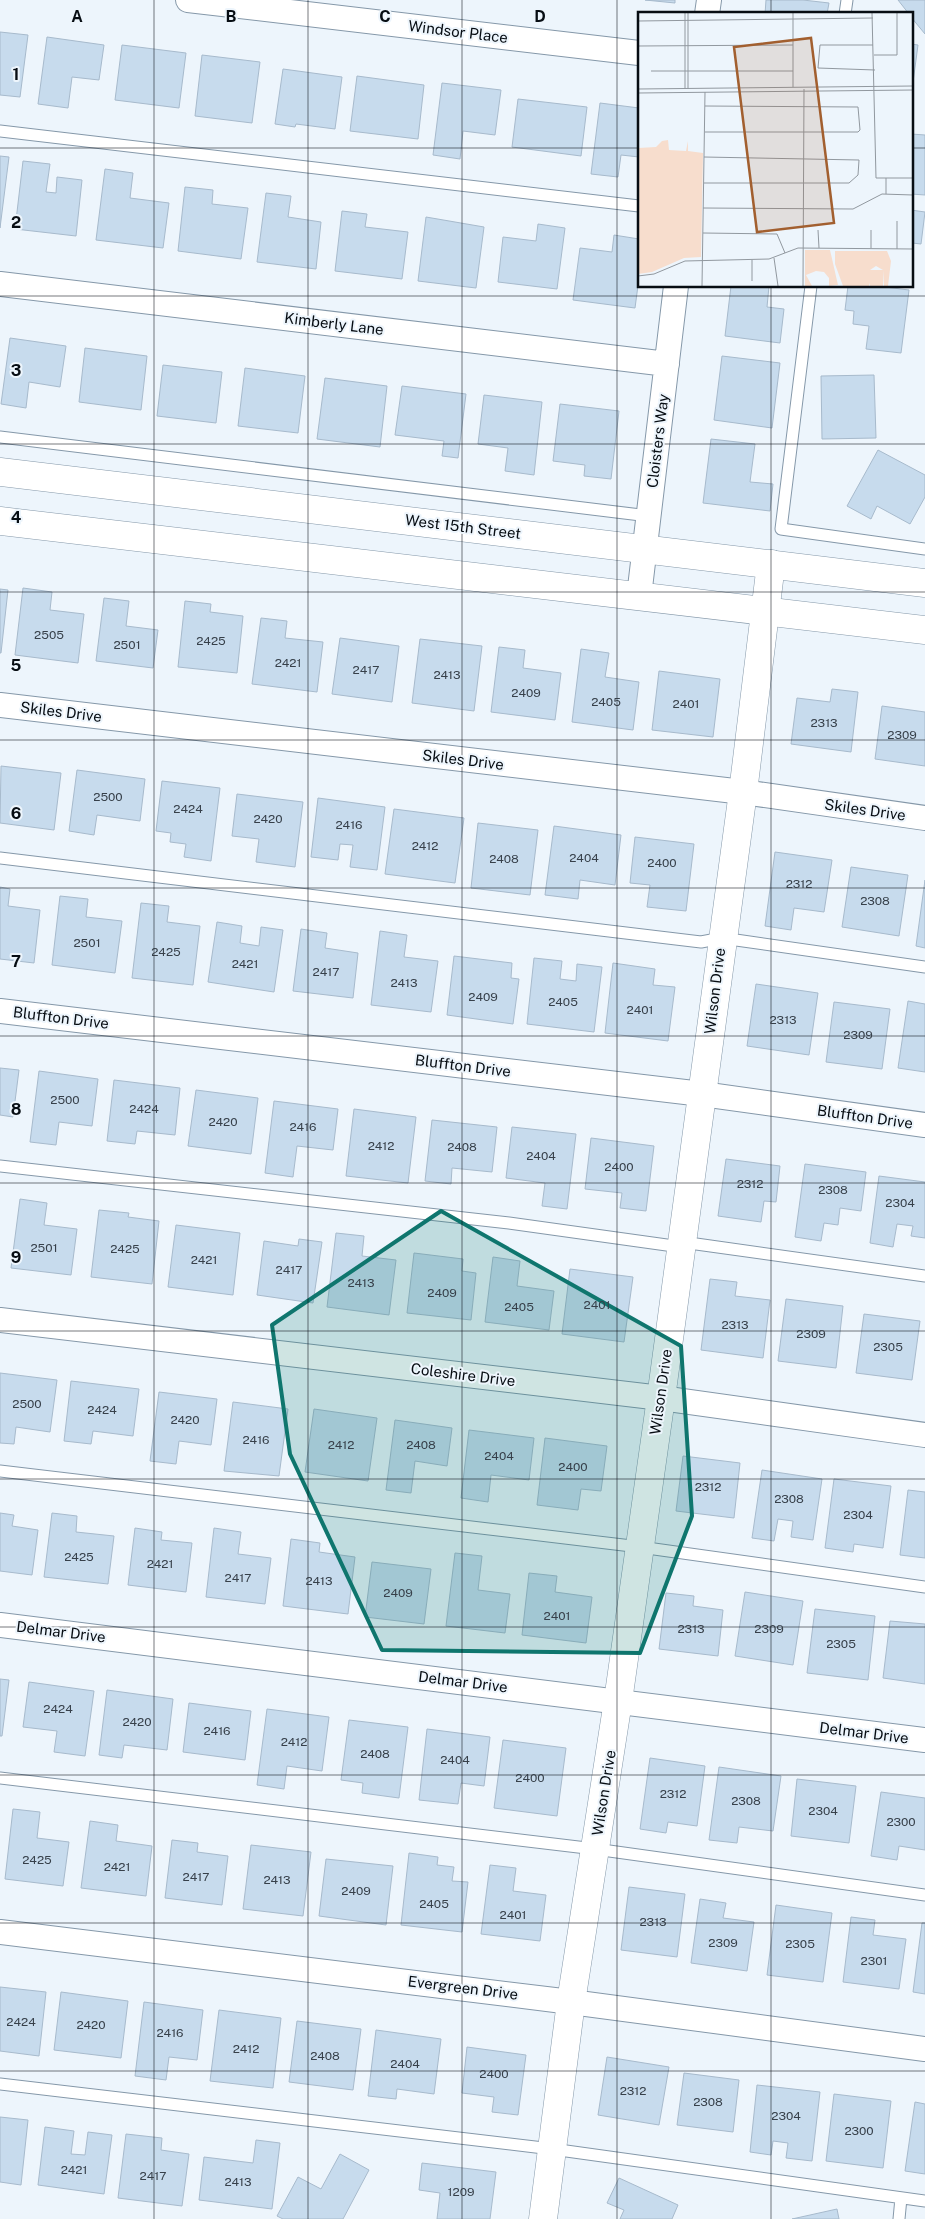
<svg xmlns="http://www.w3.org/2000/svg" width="925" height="2219" font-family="'Public Sans',sans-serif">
<rect width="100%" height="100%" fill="#edf5fc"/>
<path fill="#c7dbed" stroke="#a7bacc" d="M645,0h30v3z
M766,0h37l26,3 -2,11h-62z
M898,0h27v34l-14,-17v-3h-2z
M0,32l28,3 -8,62 -20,-2z
M47,37l57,8 -5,35 -27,-3 -4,31 -30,-4z
M911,44l7,1 -7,52z
M122,45l64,8 -7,55 -64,-8z
M202,55l58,7 -8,61 -57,-7z
M283,69l59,8 -7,52 -39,-5 -1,3 -20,-3z
M357,76l67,9 -6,54 -68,-8z
M442,83l59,7 -6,45 -32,-4 -3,28 -27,-4z
M518,99l69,8 -6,49 -69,-9z
M600,103l39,5v49l-18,-2 -3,22 -27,-3z
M911,134l14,1v60l-14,-1z
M0,156l9,1 -9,71z
M23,161l27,3 -4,28 10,1 1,-16 25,3 -6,56 -61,-7z
M105,169l28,4 -3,25 39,5 -6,45 -67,-8z
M185,187l28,3 -1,14 36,4 -7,51 -63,-8z
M266,193l25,3 -3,21 33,5 -5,47 -59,-7z
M911,210l14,2 -4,32 -9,-1 -1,10z
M342,211l25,3 -2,13 43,5 -6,47 -67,-8z
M426,217l58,10 -8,61 -58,-7z
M538,224l27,4 -8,61 -59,-7 5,-45 33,4z
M614,235l25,4v39l-4,30 -62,-8 7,-52 32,4z
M731,286h38l-2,21 17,2 -4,34 -55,-7z
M848,286h29l32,4 -8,63 -35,-4 3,-23 -16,-2 1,-13 -9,-1z
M10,338l56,8 -6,41 -31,-5 -3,26 -25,-4z
M85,348l62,8 -6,54 -62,-8z
M722,356l58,7 -8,65 -58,-8z
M163,365l59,7 -6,51 -59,-7z
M245,368l60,8 -7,57 -60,-7z
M874,375l2,63 -54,1 -1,-63z
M325,378l62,8 -7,61 -63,-8z
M402,386l64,8 -8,64 -16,-2 2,-15 -49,-6z
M484,395l58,7 -8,73 -29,-4 3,-23 -30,-4z
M560,404l59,7 -8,68 -27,-3 1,-11 -32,-4z
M711,439l44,5 -5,38 23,2 -3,27 -67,-8z
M878,450l47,25v22l-15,27 -33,-18 -6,13 -24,-13z
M23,588l29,4 -2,18 34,4 -6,49 -63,-8z
M0,589l8,1 -7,63h-1z
M104,598l25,3 -3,25 32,4 -5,38 -57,-7z
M185,601l26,3 -1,8 33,4 -6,57 -59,-6z
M261,618l26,3 -2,17 38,4 -6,50 -65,-8z
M340,638l59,8 -7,56 -60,-8z
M420,639l62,7 -8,65 -62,-8z
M499,647l26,3 -2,18 38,5 -6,47 -64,-8z
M581,649l28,4 -4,24 34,5 -6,48 -61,-8z
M659,671l61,8 -7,58 -61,-7z
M832,689l26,3 -7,60 -60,-8 6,-46 33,4z
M882,706l43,6v54l-50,-7z
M1,766l60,7 -7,57 -54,-7z
M77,770l68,9 -5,42 -43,-6 -3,20 -25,-4z
M162,781l58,7 -9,73 -27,-4 2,-13 -16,-2 1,-9 -15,-2z
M237,794l66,8 -8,65 -39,-5 3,-23 -27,-3z
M318,798l67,9 -8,63 -27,-3 3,-22 -13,-1 -2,16 -27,-3z
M394,809l70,9 -9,65 -70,-9z
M478,823l60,7 -8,65 -59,-7z
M554,826l67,9 -6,50 -35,-5 -2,19 -33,-4z
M635,837l59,7 -8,67 -39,-4 3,-22 -20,-2z
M775,852l57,8 -8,52 -30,-4 -3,22 -26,-4z
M851,867l57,8 -9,61 -57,-9z
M925,880v68l-9,-2z
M0,887l10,2 -2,17 32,4 -6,53 -34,-4z
M60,896l28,3 -2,18 36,4 -7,52 -63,-8z
M141,903l28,3 -2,16 33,4 -7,59 -61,-7z
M217,922l25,4 -2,17 19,3 2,-19 22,3 -9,62 -66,-10z
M301,929l26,4 -2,15 33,5 -5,45 -60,-7z
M380,931l27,4 -3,22 34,4 -7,51 -60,-7z
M454,956l58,7 -1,15 8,1 -6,45 -66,-9z
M534,958l28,3 -2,18 16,2 1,-17 25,3 -8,65 -67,-8z
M613,963l42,6 -2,16 22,2 -7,54 -63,-8z
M756,984l62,9 -9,62 -62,-9z
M908,1001l17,3v68l-27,-4z
M834,1002l56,7 -8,60 -56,-7z
M0,1068l19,2 -6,47 -13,-2z
M39,1071l59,8 -6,47 -33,-4 -3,23 -26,-3z
M114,1080l66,8 -5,47 -38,-4 -2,13 -28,-3z
M196,1090l62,8 -7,56 -63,-8z
M274,1101l64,8 -5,41 -36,-4 -4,31 -28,-4z
M354,1109l62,8 -8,66 -62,-7z
M432,1120l65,7 -5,45 -40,-4 -1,16 -26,-3z
M512,1127l64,7 -9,75 -25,-3 3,-23 -39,-5z
M591,1138l63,8 -8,65 -26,-3 2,-15 -37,-4z
M726,1159l54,7 -4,36 -12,-1 -3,21 -43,-6z
M805,1164l61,8 -5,39 -21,-3 -2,17 -14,-2 -3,18 -26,-4z
M879,1176l46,6v56l-14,-2 2,-10 -16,-2 -4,23 -23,-4z
M20,1199l27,4 -3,22 33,4 -6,46 -60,-7z
M99,1210l30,3 -1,4 31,4 -7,63 -61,-7z
M176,1225l64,8 -7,62 -65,-8z
M336,1233l28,3 -2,20 34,4 -7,55 -62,-8z
M299,1239l23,3 -9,61 -56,-8 7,-54 34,5z
M414,1253l49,6 -1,12 14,2 -5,47 -64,-7z
M493,1257l27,4 -3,25 37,5 -5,39 -64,-8z
M570,1269l63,8 -9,65 -62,-8z
M710,1279l27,3 -2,14 35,4 -7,58 -62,-8z
M786,1299l57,7 -7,62 -58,-7z
M864,1314l56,7 -8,59 -56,-7z
M0,1373l57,7 -7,52 -34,-5 -2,17 -14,-1z
M71,1381l68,8 -6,47 -40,-5 -2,13 -27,-3z
M159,1392l58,7 -6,46 -32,-4 -3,23 -26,-3z
M233,1402l55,7 -9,67 -55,-5z
M314,1409l63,9 -9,63 -63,-9z
M395,1420l57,8 -5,38 -32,-5 -4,32 -25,-3z
M469,1430l65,8 -5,42 -38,-5 -3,27 -27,-4z
M545,1438l62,8 -6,45 -20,-2 -3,21 -41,-5z
M683,1456l57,7 -6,55 -58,-7z
M762,1470l60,9 -9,61 -22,-3 2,-16 -15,-2 -4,22 -22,-3z
M834,1479l57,7 -8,62 -29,-4 -1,8 -28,-4z
M908,1490l17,2v66l-25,-3z
M0,1513l14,2 -2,11 26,4 -6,45 -32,-4z
M52,1513l25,3 -1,16 38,4 -6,48 -64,-7z
M135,1528l27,4 -1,8 31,3 -6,49 -58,-7z
M214,1528l27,4 -3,22 33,4 -6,46 -59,-7z
M291,1539l29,4 -1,9 36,5 -7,57 -65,-8z
M455,1553l27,3 -4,34 32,4 -5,39 -59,-7z
M372,1562l59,7 -7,55 -59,-7z
M529,1573l28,3 -2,16 37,5 -6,46 -64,-8z
M745,1592l58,9 -10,64 -58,-9z
M666,1593l28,3 -1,10 30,4 -5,46 -59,-7z
M815,1609l60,7 -7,64 -61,-7z
M890,1621l35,3v60l-42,-6z
M0,1679l9,1 -7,56h-2z
M29,1682l65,9 -9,65 -31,-4 3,-21 -34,-4z
M107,1690l66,9 -6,51 -43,-5 -2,13 -23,-3z
M189,1703l62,8 -6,49 -62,-8z
M267,1709l62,8 -7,54 -35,-5 -3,23 -27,-4z
M349,1720l59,7 -9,71 -37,-5 1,-10 -22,-3z
M427,1729l63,8 -6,49 -23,-3 -3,21 -39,-4z
M503,1740l63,8 -9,68 -63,-8z
M650,1758l55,8 -8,60 -29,-4 -2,11 -26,-4z
M719,1767l62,9 -8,55 -34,-4 -2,16 -28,-3z
M797,1779l59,7 -7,57 -58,-7z
M881,1792l44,6v52l-26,-4 -2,14 -26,-4z
M13,1809l27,3 -3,26 32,4 -6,44 -58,-7z
M90,1821l28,4 -2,16 36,5 -6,50 -65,-8z
M172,1840l26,3 -1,9 31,4 -6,49 -57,-7z
M251,1845l60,7 -8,64 -60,-7z
M409,1853l29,4 -1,8 17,2 -2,14 16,1 -6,50 -61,-7z
M326,1859l67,7 -7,59 -67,-9z
M490,1865l26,3 -3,23 33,4 -6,46 -59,-7z
M629,1887l56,7 -8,63 -56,-7z
M700,1899l26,4 -3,15 31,4 -7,49 -56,-8z
M776,1905l56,8 -9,69 -56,-7z
M851,1917l24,3 -2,15 33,4 -7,50 -56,-7z
M922,1923h3v71l-12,-2z
M0,1987l46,5 -7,64 -39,-5z
M61,1992l67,9 -7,57 -67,-8z
M144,2002l59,8 -6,50 -28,-3 -3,23 -31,-4z
M219,2010l62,8 -8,70 -63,-7z
M297,2021l64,8 -8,61 -64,-8z
M376,2030l65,9 -7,55 -37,-5 -1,10 -28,-3z
M467,2047l59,8 -8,60 -26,-3 2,-15 -32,-4z
M607,2057l62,10 -10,58 -61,-10z
M684,2073l55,7 -6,52 -56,-7z
M757,2085l63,7 -8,69 -26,-3 2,-15 -15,-2 -2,14 -21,-3z
M834,2094l57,7 -8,67 -57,-7z
M915,2102l10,2v70l-20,-3z
M0,2117l28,3 -7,65 -21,-3z
M45,2127l29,4 -3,23 14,1 3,-23 24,3 -8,59 -66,-9z
M126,2134l36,4 -1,12 28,4 -7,52 -64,-8z
M256,2140l24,3 -8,66 -73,-9 5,-43 49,6z
M340,2154l29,16 -26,49h-60l-6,-3 21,-39 23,12z
M422,2163l74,9 -6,47h-53l3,-26 -21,-3z
M619,2178l59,27 -6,14h-52l4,-9 -17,-7z
M837,2209l2,10h-47z"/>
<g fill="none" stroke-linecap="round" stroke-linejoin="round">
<defs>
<path id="service" d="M845,14l2,-14
M0,131l639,75
M811,286l-30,243 144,20
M0,437l649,79
M0,858l701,84 21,-4 203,29
M0,1166l509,57 172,24
M682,1242l243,34
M0,1471l640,76 285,40
M0,1778l595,71 330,46
M0,2084l552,65 373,52
M899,2219l2,-21"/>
<path id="minor" d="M188,0l451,53
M707,14l2,-14
M0,284l667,80
M639,596l37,-310
M0,705l743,87 182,26
M0,1011l702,83 223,31
M0,1320l661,78 264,37
M0,1625l925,115
M0,1932l571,70 354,47"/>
<path id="tertiary" d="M543,2219l28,-217 47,-301 43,-303 82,-606 28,-228"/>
<path id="secondary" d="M0,472l925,111
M0,521l925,109"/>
</defs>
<use href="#service" stroke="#8598a9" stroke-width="13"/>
<use href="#minor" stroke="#8598a9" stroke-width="26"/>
<use href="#tertiary" stroke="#8598a9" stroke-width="29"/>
<use href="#secondary" stroke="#8598a9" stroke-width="29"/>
<use href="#service" stroke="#fff" stroke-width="11"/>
<use href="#minor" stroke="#fff" stroke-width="24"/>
<use href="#tertiary" stroke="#fff" stroke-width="28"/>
<use href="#secondary" stroke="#fff" stroke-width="28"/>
</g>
<path fill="#0f766e" fill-opacity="0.2" stroke="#0f766e" stroke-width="4" stroke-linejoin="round" d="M441,1211l240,135 11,170 -52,137 -258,-3 -92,-196 -18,-129z"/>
<path fill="none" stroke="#070d13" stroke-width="1" stroke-opacity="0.55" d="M154,0v2219M308,0v2219M462,0v2219M617,0v2219M771,0v14M0,148h639M911,148h14M771,286v1933M0,296h925M0,444h925M0,592h925M0,740h925M0,888h925M0,1036h925M0,1183h925M0,1331h925M0,1479h925M0,1627h925M0,1775h925M0,1923h925M0,2071h925"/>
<g text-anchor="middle" stroke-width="4" stroke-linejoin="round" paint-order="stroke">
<g font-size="12" fill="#37404a">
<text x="49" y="639">2505</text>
<text x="211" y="645">2425</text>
<text x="127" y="649">2501</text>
<text x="288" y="667">2421</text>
<text x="366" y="674">2417</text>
<text x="447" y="679">2413</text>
<text x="526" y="697">2409</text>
<text x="606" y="706">2405</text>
<text x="686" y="708">2401</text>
<text x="824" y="727">2313</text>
<text x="902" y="739">2309</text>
<text x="108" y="801">2500</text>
<text x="188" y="813">2424</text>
<text x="268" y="823">2420</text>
<text x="349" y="829">2416</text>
<text x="425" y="850">2412</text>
<text x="584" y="862">2404</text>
<text x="504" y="863">2408</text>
<text x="662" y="867">2400</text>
<text x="799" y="888">2312</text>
<text x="875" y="905">2308</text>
<text x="87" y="947">2501</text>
<text x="166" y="956">2425</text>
<text x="245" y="968">2421</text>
<text x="326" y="976">2417</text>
<text x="404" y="987">2413</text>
<text x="483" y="1001">2409</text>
<text x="563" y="1006">2405</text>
<text x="640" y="1014">2401</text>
<text x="783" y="1024">2313</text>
<text x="858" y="1039">2309</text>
<text x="65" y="1104">2500</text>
<text x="144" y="1113">2424</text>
<text x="223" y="1126">2420</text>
<text x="303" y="1131">2416</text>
<text x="381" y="1150">2412</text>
<text x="462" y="1151">2408</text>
<text x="541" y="1160">2404</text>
<text x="619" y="1171">2400</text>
<text x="750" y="1188">2312</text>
<text x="833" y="1194">2308</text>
<text x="900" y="1207">2304</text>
<text x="44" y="1252">2501</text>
<text x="125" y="1253">2425</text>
<text x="204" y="1264">2421</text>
<text x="289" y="1274">2417</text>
<text x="361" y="1287">2413</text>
<text x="442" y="1297">2409</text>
<text x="597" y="1309">2401</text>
<text x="519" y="1311">2405</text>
<text x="735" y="1329">2313</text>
<text x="811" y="1338">2309</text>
<text x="888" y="1351">2305</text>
<text x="27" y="1408">2500</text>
<text x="102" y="1414">2424</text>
<text x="185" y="1424">2420</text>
<text x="256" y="1444">2416</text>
<text x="341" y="1449">2412</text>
<text x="421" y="1449">2408</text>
<text x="499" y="1460">2404</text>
<text x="573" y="1471">2400</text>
<text x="708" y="1491">2312</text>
<text x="789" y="1503">2308</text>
<text x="858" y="1519">2304</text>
<text x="79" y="1561">2425</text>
<text x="160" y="1568">2421</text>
<text x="238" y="1582">2417</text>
<text x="319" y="1585">2413</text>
<text x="398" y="1597">2409</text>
<text x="557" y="1620">2401</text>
<text x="691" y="1633">2313</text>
<text x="769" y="1633">2309</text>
<text x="841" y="1648">2305</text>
<text x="58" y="1713">2424</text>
<text x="137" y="1726">2420</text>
<text x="217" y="1735">2416</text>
<text x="294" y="1746">2412</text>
<text x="375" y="1758">2408</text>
<text x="455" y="1764">2404</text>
<text x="530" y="1782">2400</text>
<text x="673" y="1798">2312</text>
<text x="746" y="1805">2308</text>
<text x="823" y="1815">2304</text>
<text x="901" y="1826">2300</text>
<text x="37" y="1864">2425</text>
<text x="117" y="1871">2421</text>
<text x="196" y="1881">2417</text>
<text x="277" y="1884">2413</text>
<text x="356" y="1895">2409</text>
<text x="434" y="1908">2405</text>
<text x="513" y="1919">2401</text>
<text x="653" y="1926">2313</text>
<text x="723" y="1947">2309</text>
<text x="800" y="1948">2305</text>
<text x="874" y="1965">2301</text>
<text x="21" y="2026">2424</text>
<text x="91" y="2029">2420</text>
<text x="170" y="2037">2416</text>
<text x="246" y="2053">2412</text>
<text x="325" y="2060">2408</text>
<text x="405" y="2068">2404</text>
<text x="494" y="2078">2400</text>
<text x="633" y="2095">2312</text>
<text x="708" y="2106">2308</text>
<text x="786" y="2120">2304</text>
<text x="859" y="2135">2300</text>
<text x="74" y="2174">2421</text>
<text x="153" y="2180">2417</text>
<text x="238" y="2186">2413</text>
<text x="461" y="2196">1209</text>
</g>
<g font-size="15" fill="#070d13" stroke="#edf5fc">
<text transform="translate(458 32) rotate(7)" y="5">Windsor Place</text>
<text transform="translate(334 324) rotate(7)" y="5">Kimberly Lane</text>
<text transform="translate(658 441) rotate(-83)" y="5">Cloisters Way</text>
<text transform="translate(463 527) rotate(7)" y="5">West 15th Street</text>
<text transform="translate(61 712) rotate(7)" y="5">Skiles Drive</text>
<text transform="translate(463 760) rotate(7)" y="5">Skiles Drive</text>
<text transform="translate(865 810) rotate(8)" y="5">Skiles Drive</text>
<text transform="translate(715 991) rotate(-83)" y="5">Wilson Drive</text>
<text transform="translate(61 1018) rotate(7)" y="5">Bluffton Drive</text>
<text transform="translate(463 1066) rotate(7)" y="5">Bluffton Drive</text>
<text transform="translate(865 1117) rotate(8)" y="5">Bluffton Drive</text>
<text transform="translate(463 1375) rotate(7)" y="5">Coleshire Drive</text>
<text transform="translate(661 1392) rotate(-82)" y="5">Wilson Drive</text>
<text transform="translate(61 1632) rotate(7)" y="5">Delmar Drive</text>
<text transform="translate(463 1682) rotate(7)" y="5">Delmar Drive</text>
<text transform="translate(864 1733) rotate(7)" y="5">Delmar Drive</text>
<text transform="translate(604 1793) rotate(-81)" y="5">Wilson Drive</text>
<text transform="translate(463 1988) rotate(7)" y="5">Evergreen Drive</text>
</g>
</g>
<g transform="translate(638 12)">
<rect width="275" height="275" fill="#edf5fc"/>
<path d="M30,128l1,10 17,1 2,-10v10l15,2 -2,104 -17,1 -32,14 -14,2v-126l18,-1 6,-6zM167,238h25l8,35 -9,1v-8l-5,-6 -8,-1 -10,4 6,11h-7zM197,239h52l4,10 -3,25h-4l-1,-16 -7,-4 -6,4h13v16h-13l-1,-3v3h-26l-8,-22z" fill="#f7ddcd"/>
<path fill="none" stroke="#91989f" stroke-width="1" d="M155,1v74M234,1l4,165h37M0,9l235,-3M235,33h-53l-2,23 57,2M0,34l155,-1M236,43h23v-42M13,59h142M0,77l275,-3M47,77v-76M50,77v-76M0,81l275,-3M67,120h153l2,-2 -2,-23 -153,-1M66,171h145l9,-8 1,-15 -155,-3M248,182v-16M65,196l150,1 29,-15 31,1M180,218l1,18M65,221l74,1 8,19M233,236v-18M259,237v-28M136,246l4,28M114,248v21M0,264l16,-2 31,-13 84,-2 29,-11 115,1M64,274l3,-194M165,274l1,-197"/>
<path fill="#a25f2f" fill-opacity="0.15" stroke="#a25f2f" stroke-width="2.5" d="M173,26l23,185 -77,9 -23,-185z"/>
<rect width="275" height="275" fill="none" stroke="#070d13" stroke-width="2.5"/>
</g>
<g font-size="16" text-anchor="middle" font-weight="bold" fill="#070d13" stroke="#edf5fc" stroke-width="4" stroke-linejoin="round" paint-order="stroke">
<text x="77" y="22">A</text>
<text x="231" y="22">B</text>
<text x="385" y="22">C</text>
<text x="540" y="22">D</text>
<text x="16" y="80">1</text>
<text x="16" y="228">2</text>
<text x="16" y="376">3</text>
<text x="16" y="523">4</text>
<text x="16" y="671">5</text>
<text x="16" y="819">6</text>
<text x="16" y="967">7</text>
<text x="16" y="1115">8</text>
<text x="16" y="1263">9</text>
</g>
</svg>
